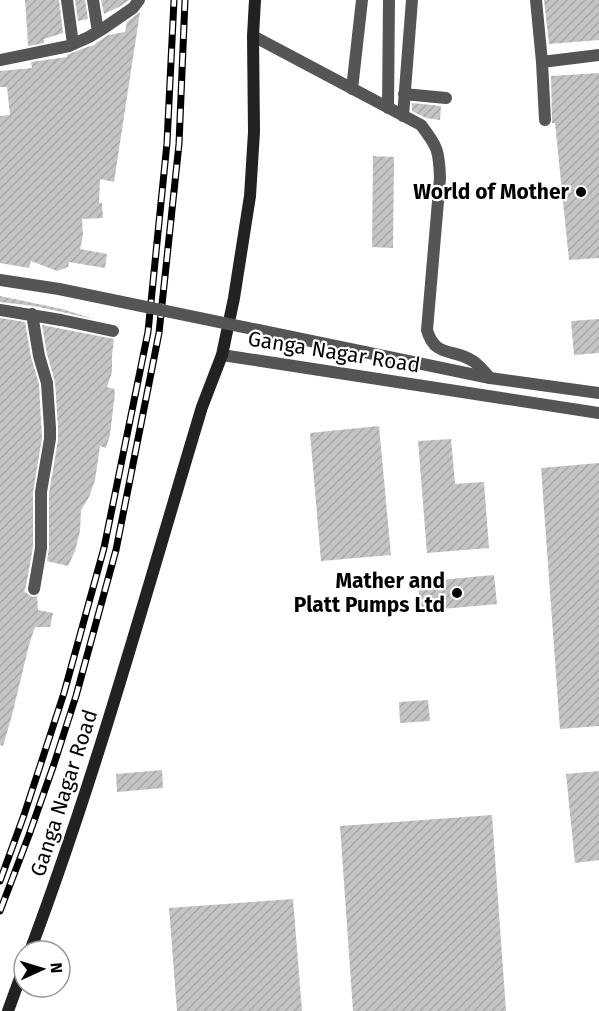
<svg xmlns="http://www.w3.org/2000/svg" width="599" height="1011" font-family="'Fira Sans',sans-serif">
<defs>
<pattern id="building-hatch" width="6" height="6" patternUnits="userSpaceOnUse" patternTransform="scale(1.5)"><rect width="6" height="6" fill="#c4c4c4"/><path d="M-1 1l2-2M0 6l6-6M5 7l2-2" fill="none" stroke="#a7a7a7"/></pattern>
</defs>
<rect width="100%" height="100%" fill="#fff"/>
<path fill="url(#building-hatch)" d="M25,0h34l4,33 -19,6v4l-15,3 -1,-2z
M75,0h10l3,19 -10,2z
M101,0h28l-10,7 -15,7z
M544,0h55v40l-50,4z
M140,12l-26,170 -14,-3 -1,24h3l1,15 -21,1 1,16 -3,14 27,5 -2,14 -36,-6 -1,5 -11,4 -26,-10 -2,7 -29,-5v-147l10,-1 -3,-28h-7v-16l32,-3 -1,-6 36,-5v-2l20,-8 8,-2 1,-2 12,-8 17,-3 2,-10z
M599,73v185l-30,2 -14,-137h-3l-1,-47z
M412,103l29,3 -1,14 -14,-2 -14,-7z
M373,156l21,1 -1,91 -21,-1z
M0,296l62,13 32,10 -60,-13 -34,-4z
M0,318l25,4 6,35 8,27 3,54 -9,54v55l-7,39 -2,5 8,6 5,-1 1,14 15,3 -3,14h-15l-6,18 -17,70 -9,31 -3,-1z
M599,319v34l-25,2 -3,-34z
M42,325l72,14 -2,16v17l-5,15 7,2 1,4 -5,42 -4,13 -6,-2 -5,34 -6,17 -8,13 -1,21 -5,20 -7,15 -21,-5 2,-13v-55l9,-53v-12l-3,-46 -8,-28z
M379,426l12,129 -70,6 -11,-128z
M451,439l4,45 29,-2 5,66 -62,5 -9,-112z
M599,463v263l-39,3 -19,-261z
M494,575l3,29 -77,7 -2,-29z
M428,700l2,21 -30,2 -1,-21z
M162,770l1,18 -46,4 -1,-18z
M599,771v89l-24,3 -9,-89z
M492,815l14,196h-153l-13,-185z
M293,899l9,112h-125l-8,-103z"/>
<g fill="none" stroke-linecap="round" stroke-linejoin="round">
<path stroke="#555" stroke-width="12" d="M67,0l6,44
M93,0l5,32
M536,0l6,62 3,58
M253,36l168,89c17,22 18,26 19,53l-13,152c8,28 26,18 46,31 6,4 12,11 17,17
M0,60l69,-14 20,-9 15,-9 29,-20 6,-8
M542,62l57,-7
M352,89l10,-89
M404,94l42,4
M388,108l1,-108
M403,116l9,-116
M0,310l61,10 52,11
M32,314l7,42 8,27 3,45v11l-9,53v56l-7,41"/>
<path stroke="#555" stroke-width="12" d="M258,330l232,48 109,15
M222,355l377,58"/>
<path stroke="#222" stroke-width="12" d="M30,951c67,-178 117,-362 172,-544l20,-52 12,-57 16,-102 4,-64 -1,-96 2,-36
M8,1011l16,-44"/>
<defs>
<path id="rail" d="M0,881l24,-66 40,-122 40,-145 44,-216 19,-189 7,-143
M0,911l29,-76 25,-71 22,-68 40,-146 43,-217 20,-189 6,-144"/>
</defs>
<use href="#rail" stroke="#000" stroke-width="7"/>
<use href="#rail" stroke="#fff" stroke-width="4.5" stroke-dasharray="14" stroke-linecap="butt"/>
<path stroke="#555" stroke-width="12" d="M0,280l59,9 199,41"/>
</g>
<g fill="#000" stroke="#fff" stroke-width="2">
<circle cx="581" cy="192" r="6"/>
<circle cx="457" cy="593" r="6"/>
</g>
<g text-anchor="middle" stroke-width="4.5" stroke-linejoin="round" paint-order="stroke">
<g font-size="21" font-weight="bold" fill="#000" stroke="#fff" text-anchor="end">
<text x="569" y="199">World of Mother</text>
<text x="445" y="588">Mather and<tspan x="445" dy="24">Platt Pumps Ltd</tspan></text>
</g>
<g font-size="21" fill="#000" stroke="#fff">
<text transform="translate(334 352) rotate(9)" y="7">Ganga Nagar Road</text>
<text transform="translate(64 793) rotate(-72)" y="7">Ganga Nagar Road</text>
</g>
</g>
<g transform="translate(42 969) rotate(86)"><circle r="28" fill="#ffffff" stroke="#999999" stroke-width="1.5"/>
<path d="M0-4.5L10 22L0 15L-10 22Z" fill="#000000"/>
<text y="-9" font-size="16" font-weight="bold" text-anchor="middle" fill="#000000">N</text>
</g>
</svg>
